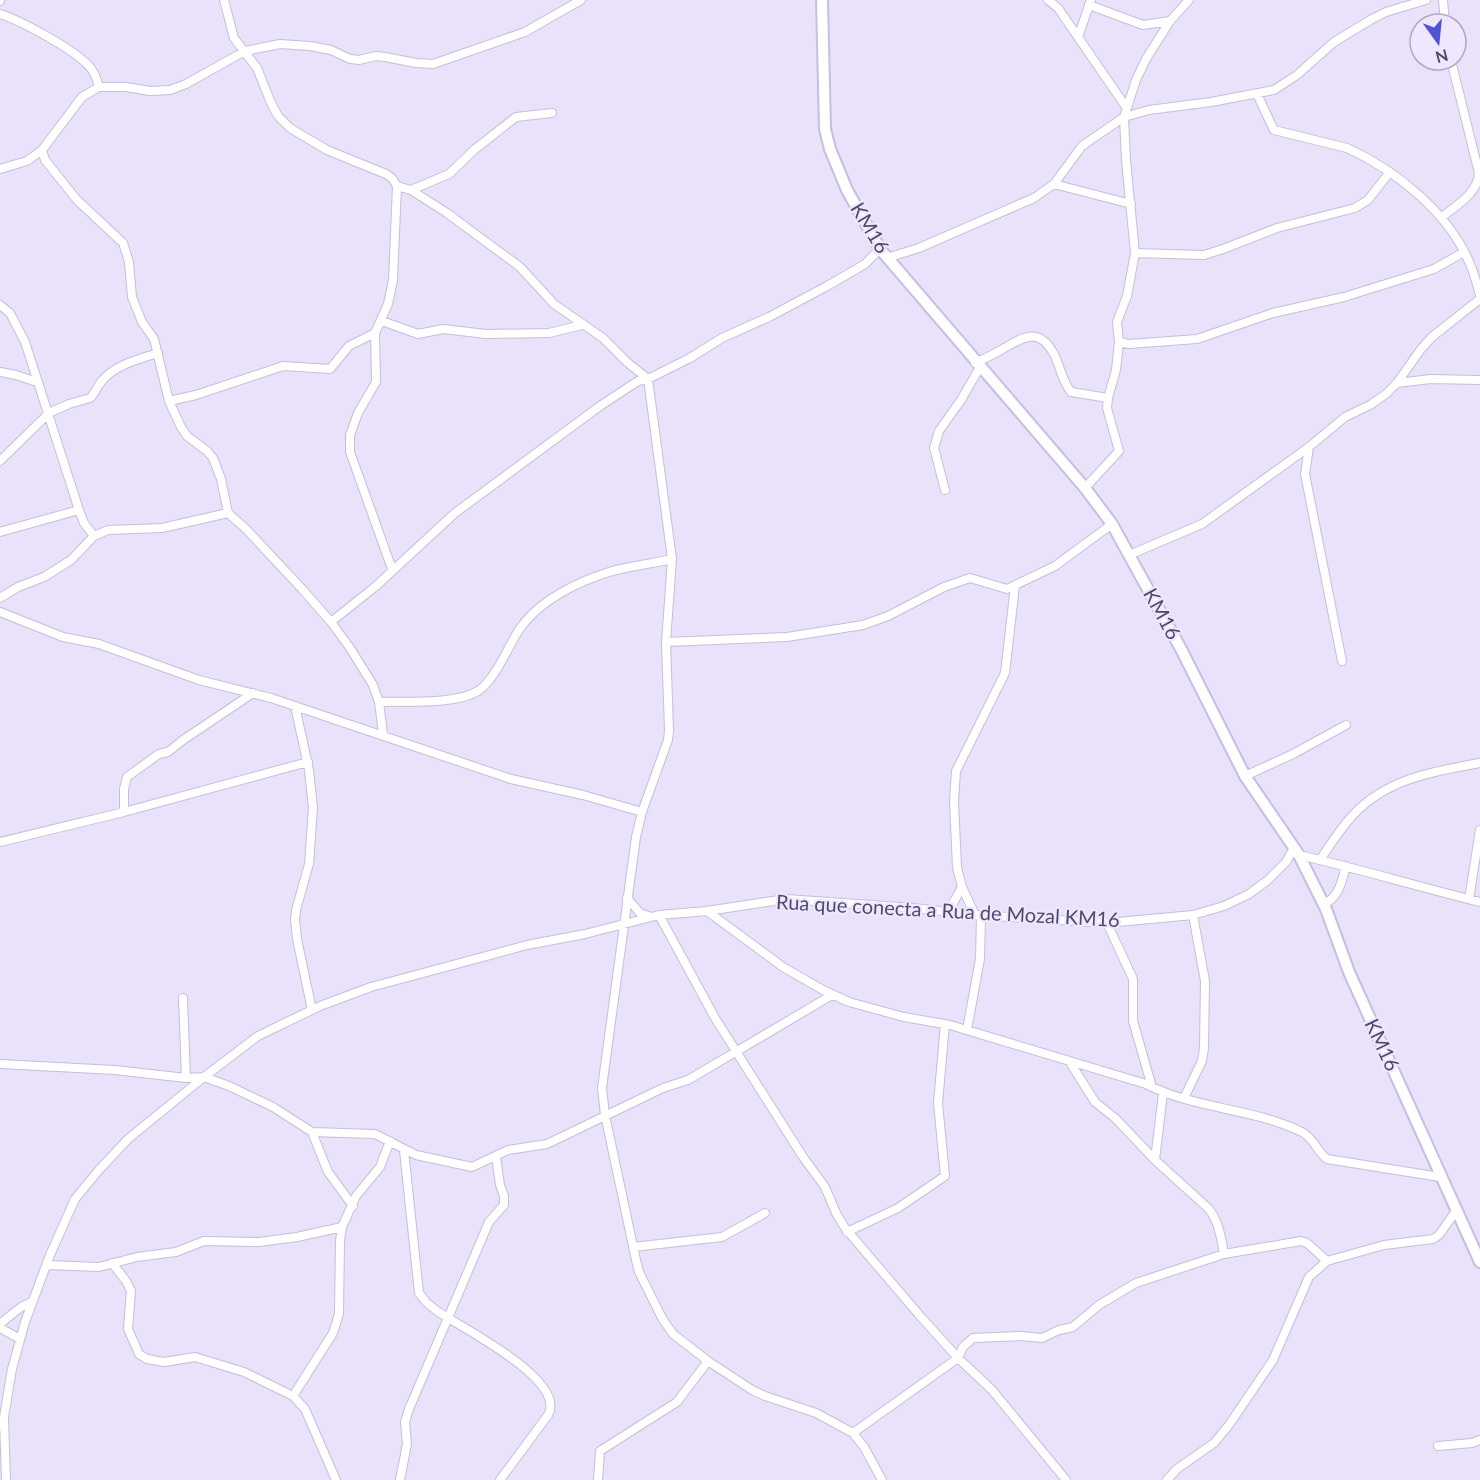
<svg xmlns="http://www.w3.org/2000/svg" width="1480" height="1480" font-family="Lato,sans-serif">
<rect width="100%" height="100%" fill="#eae1fa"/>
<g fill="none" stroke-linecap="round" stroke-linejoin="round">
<defs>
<path id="street" d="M224,0l10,38 23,30 14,35 7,13 12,12 37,22 59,24 6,4 5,8 -4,94 -5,24 -13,29 1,49 -18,31 -8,22v17l42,117
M1048,0l10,8 68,99
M1443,0l2,24
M0,1v-1
M1089,5l54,20 27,-4
M0,14c22,7 73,35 89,52 6,6 8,14 10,21
M1078,37l13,-37
M1257,94l17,36 73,18c49,22 102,65 123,116 4,9 7,20 10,31
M42,150l3,10 32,40 46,43 6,19 3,35 10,25 12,17 15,62 12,26 6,9 20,15 6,7 8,21 7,34 18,16 57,61 28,32 19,26 23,37 6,17 4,32
M0,169l27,-8 15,-11 40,-53 17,-10h27l24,4 20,-1 16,-6 59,-33 35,-7 30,2 21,4 19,9 9,1 17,-4 9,1 31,6 17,1 92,-32 56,-32
M1054,184l77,20
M397,186l14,4 36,23 73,54 34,37 49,34 25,25 20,16 24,180 -6,83 3,89 -1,9 -26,72 -6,25 -34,251 3,27 31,145 3,12 23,46 11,16 35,27 44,29 13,6 51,17 37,20 11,14 18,33
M411,190l38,-16 25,-24 42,-33 36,-4
M1442,217c15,-12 36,-24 37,-44l-28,-113
M1135,253l69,2 19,-6 54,-21 78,-20 13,-8 21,-27
M887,258l32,-10 115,-50 20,-14 28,-38 42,-29 25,-7 62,-8 63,-12 23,-15 37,-33 38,-23 14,-7 40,-12
M0,305l10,8 15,29 54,168 5,13 10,13 -23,24 -27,17 -26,10 -18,11
M382,321l36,13 25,-5 43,5 63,-1 33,-8
M1119,342l10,2 68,-5 76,-26 71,-16 90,-28 30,-17
M975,363c9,-4 17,-8 26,-13 21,-12 37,-25 53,4 6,12 8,27 17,38l37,6
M0,372l16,3 21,7
M1397,383l34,-4 49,1
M169,401l27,-6 87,-29 47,3 19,-23 26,-13
M1309,447l-4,27 37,187
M0,461l49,-48 20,-9 21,-6c5,-5 7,-11 11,-16 13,-17 38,-23 57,-29
M1085,488l34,-37 -12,-43 1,-10 8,-28 3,-28 -2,-20 10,-26 8,-43 -9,-93 -2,-43 12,-37 10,-21 24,-38 19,-21
M945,490l-11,-42 5,-17 22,-31 19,-33
M0,532l79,-22
M94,536l14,-6 54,-2 66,-15
M1129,555l73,-31 107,-77 36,-30 25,-12 16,-11 11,-11 24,-34 11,-12 48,-38
M0,612l63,25 36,7 100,36 72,18 240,81 72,16 59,17
M331,622l45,-36 79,-73 145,-107 38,-25 10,-2 42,-21 32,-20 47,-21 60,-32 36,-21 15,-15
M666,642l121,-5 76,-12 25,-9 56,-29 26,-9 37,11 48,-23 57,-42
M379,702c28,-1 76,3 99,-11 18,-12 29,-43 41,-61 19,-29 58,-48 90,-58 20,-6 42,-8 63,-13
M295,706l14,64 4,38 -4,56 -13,46 -1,9 2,20 15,71
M1245,776l48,-22 53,-29
M124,812v-23l3,-12 32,-23 9,-2 15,-12 70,-47
M0,842l124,-30 184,-50
M1299,855c61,14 120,32 181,47
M1320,860c10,-15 20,-31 33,-45 33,-36 81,-44 127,-52
M627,898l13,15 11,4
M1469,899l11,-69
M1323,905c17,-9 18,-22 23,-39
M707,911l76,56 40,23 26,12 55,15 46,8 196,59c48,25 107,24 156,48 12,6 15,20 25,27l113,18
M948,912l14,-25
M659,915l56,103 88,139 22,30 12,28 8,13 76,89 37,41 34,32 74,90
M975,915l-13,-28 -5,-19 -3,-67 2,-30 49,-98 10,-87
M1107,923l26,56v42l19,66
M183,998l3,80
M967,1030l13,-71 1,-43
M1069,1061l26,41 21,17 39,41 54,49c10,13 12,29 15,45
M0,1064l115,6 71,8 18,-1 25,9 44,21 39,25 16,40 25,34
M1184,1098l18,-37 2,-13 1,-67 -12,-66
M312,1132l63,2 41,21 56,12 36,-17 39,-6 116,-56 25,-8 144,-85
M404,1150l15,143 7,9 11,9c23,16 131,69 111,104l-48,65
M1155,1160l8,-67
M847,1232l51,-24 47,-32 -7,-73 7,-79
M633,1247l89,-10 43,-24
M112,1263l14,18 5,10 -3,38 11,25 8,5 17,3 31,-5 49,15 49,24 12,13 31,71
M47,1265l52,2 38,-10 39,-5 28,-11 55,1 38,-5 45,-10
M0,1324l21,-17 11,-5
M0,1328l20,11
M293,1396l40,-63 6,-19 1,-73 2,-14 14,-31 24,-29 10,-26
M4,1419l2,61
M0,1425l4,-8 8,-48 13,-47 25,-67 25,-56 24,-29 29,-31 76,-62 54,-41 62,-30 51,-19 156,-42 58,-11 74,-19 48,-4 79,-12 128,9 61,7 132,8 86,-8 31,-9 25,-12 19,-14 18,-18 8,-14
M853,1433l105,-75 5,-11 10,-9 48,-2 21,2 17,-8 14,-3 26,-22 37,-22 88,-29 77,-13 6,2 20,18
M1438,1446l34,-3 8,-3
M400,1480l7,-36 -2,-22 4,-13 80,-187 15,-17v-9l-4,-11 -4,-28
M598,1480l2,-29 77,-49 31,-41
M1167,1480l10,-11 37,-26 15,-18 44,-65 36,-83 18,-16 57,-16 49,-6 6,-4 17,-24"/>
<path id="secondary" d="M822,0l3,129 5,20 17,41 33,59 205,239 27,36 17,31 52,94 64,127 54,79 27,54 23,63 131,290"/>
</defs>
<use href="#street" stroke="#c5bedd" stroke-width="10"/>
<use href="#secondary" stroke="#c6bee4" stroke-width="14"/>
<use href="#street" stroke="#fff" stroke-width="8"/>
<use href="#secondary" stroke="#fff" stroke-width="10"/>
</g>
<g text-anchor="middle" stroke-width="4.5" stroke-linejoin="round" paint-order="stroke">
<g font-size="20" fill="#4e4a6f" stroke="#efe7fe">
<text transform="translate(870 228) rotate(59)" y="7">KM16</text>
<text transform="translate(1162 614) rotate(61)" y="7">KM16</text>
<text transform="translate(948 911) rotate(3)" y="7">Rua que conecta a Rua de Mozal KM16</text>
<text transform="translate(1382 1045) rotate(65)" y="7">KM16</text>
</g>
</g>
<g transform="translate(1438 42) rotate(165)"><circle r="28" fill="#efe7fe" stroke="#afa8c5" stroke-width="1.5"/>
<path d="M0-4.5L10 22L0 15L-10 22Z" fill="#4e53dc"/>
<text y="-9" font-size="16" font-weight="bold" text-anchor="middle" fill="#4e4a6f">N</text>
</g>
</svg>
